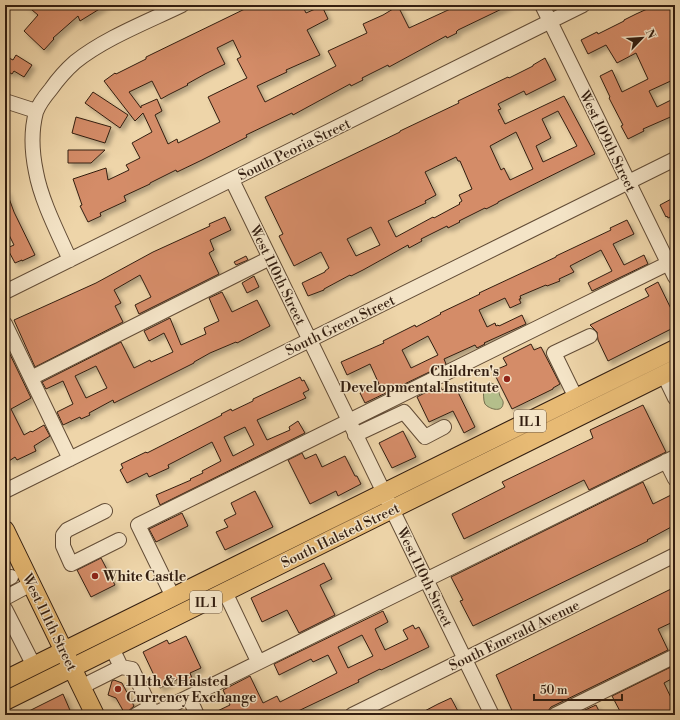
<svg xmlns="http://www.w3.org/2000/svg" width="680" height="720" font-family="'Libre Bodoni',serif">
<defs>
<filter id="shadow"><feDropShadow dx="3.5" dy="3.5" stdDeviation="2" flood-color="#0004"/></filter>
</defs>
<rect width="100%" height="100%" fill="#eed5a9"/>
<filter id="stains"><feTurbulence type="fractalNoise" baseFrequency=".005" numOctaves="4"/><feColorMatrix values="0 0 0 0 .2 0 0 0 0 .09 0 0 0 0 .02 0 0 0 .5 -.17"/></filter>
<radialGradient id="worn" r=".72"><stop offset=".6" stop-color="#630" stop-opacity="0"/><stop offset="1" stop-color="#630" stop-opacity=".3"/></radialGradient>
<path fill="#b4be8b" stroke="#746e4e" d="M489,383c8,0 9,6 11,13 1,2 4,5 3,8 -1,9 -14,5 -18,0 -2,-4 -1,-10 -2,-15z"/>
<path fill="#d48c67" stroke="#331e10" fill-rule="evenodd" filter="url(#shadow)" d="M26,5h80l-26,16 -2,-5 -25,22 1,1 -10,11 -20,-19 14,-16z
M253,5h49l4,8 16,-7 6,13 -21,11 13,25 -34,15 1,2 -30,14 8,16 71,-36 -8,-15 39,-18 -4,-9 20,-9 15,-9 11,22 50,-23h51l-52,25 -2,2 1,1 -10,5 -1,-2 -57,31 -1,-2 -26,13 1,2 -12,6 -1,-2 -57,31 -1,-2 -46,22 1,2 -45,23 -25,12 -1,-2 -26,13v1l-26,12 2,5 -26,12 1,3 -13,6 -8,-16 2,-1 -9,-26 33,-11 2,12 21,-10 -3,-5 14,-7 -8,-15 20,-11 -9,-19 -8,8 -31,-40 11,-8 1,1 30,-15v-2zM233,40l8,17 -4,2 10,19 -39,19 12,25 -42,21 -1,-4 -9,5 -13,-29 7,-4 -5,-12 -16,7v2l-12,-16 23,-11 9,18 7,-4 20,-10 -1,-1 18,-10 20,-10 -8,-16z
M656,5h19v74l-26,12 8,16 18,-9v17l-32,14 1,2 -16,8 -7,-13 2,-1 -14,-27 1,-1 -10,-21 12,-6 10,22 26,-13 -12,-26 -19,10 -11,-18 -18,9 -7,-14 16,-8 1,2 26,-13v-1l12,-6z
M16,55l16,10 -8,12 -10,-6 -2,3 -7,-4v-14l8,4z
M545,58l11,22 -30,15 -2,-4 -26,13 3,5 -3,1 7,14 59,-28 31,58 -97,48v1l-12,6 -1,-1 -26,13 1,1 -12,6 -1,-2 -26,13 1,2 -13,7 -1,-3 -45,25 -12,6 -1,-1 -26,14v1l-16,6 -6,-13 23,-11v-1l4,-3 -8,-16 -27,14 -15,-30 4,-2 -18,-37 135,-65v-1l59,-28 -1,-2 50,-24 1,1 24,-12v-1zM558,111l19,35 -34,16 -7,-16 15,-8 -9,-19zM516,132l17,37 -23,11 -6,-12 -3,2 -11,-24zM456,157l2,4h2l12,28 -13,6 3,6 -3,2 1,1 -26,14 -1,-1 -37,20 -8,-16 38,-18 -1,-2 11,-6 -11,-23zM371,227l9,18 -24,11 -9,-17z
M93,92l35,23 -8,13 -35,-25z
M76,117l35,10 -6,16 -33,-10z
M68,150h37l-14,13h-23z
M5,190h1l8,22 21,43 -13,6v-1l-7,3 -8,-15 7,-3 -9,-18z
M675,197v18l-7,3 -1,-2 -1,1 -6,-12z
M225,217l6,13 -21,10 4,10 -5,3 10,21 -80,40 -4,-9 16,-8 -11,-22 -26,15 7,13 -6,3 8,16 -88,45 -21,-47 82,-37 57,-31 57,-26 -1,-2z
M627,220l7,14 -21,10 11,21 20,-10 4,9 -56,27 -4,-8 24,-12 -11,-21 -31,16 4,6 -15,7 1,2 -13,5 -1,-1 -26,11 1,3h-2l2,4 -11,5 -5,-10 -26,12 8,17 8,-4 1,3 2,-1 1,1 23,-11 4,9 -42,19 1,1 -8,4 -2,-3 -31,14 2,5 -81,39 -5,-10 19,-9 -9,-20 -23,11 -6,-13 43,-19 -1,-2 32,-16 1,2 25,-13 -1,-1 40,-19 -1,-1 77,-36v-1l55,-26 -1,-2zM428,336l10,19 -27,13 -9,-18z
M246,256l2,4 -12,5 -2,-3z
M254,276l5,11 -12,6 -5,-10z
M658,282l17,35v10l-67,34 -10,-21 -1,-8 -7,-7 59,-29 -4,-7z
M222,292l10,20 25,-12 13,26 -33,17 -1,-1 -26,11 -16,9v1l-80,40 -1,-3 -24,13 1,2 -9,4 -1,-2 -17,8 -6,-13 16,-8 -10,-23 -17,8 -4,-7 79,-40 13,26 16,-8 1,2 22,-10 -9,-19 -15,8 -5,-10 26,-13 11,27 25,-11 -2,-6 15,-7 -10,-23zM96,366l11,22 -21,10 -11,-22z
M5,344l26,54 -20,11 13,26 7,-4 1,1 12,-7 6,11 -16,10 2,5 -19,9 -2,-3 -6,4 -4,-8z
M531,344l3,6 7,-3 19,37 -7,4v1l-41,20 -19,-38 14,-6 -4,-7z
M300,377l2,4 2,-1 5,10 -6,3 3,5 -49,22 10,20 23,-10 -1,-3 9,-6 7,12 -145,72 -4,-10 35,-15 -1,-1 13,-6 -1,-2 19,-10 -9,-19 -38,20 -6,3 1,3 -20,9 -2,-4 -20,10 -7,-13 3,-2 -2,-4 25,-12 1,1 75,-38 -1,-1 10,-5 1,2 21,-10v-2zM245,427l9,18 -21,11 -9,-19z
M454,384l21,43 -11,6 -11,-22 -24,11 -12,-25 23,-12 2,5z
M643,405l23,47 -77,38 -5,-10 -120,59 -12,-25 53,-27 -3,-5 91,-44 -3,-8z
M403,431l13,26 -24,11 -13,-25z
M302,453l3,6 11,-5 6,13 23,-11 10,20h2l4,8 -23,12 -2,-5 -26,13 -22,-44z
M643,482l10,22 22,-11v32l-28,15 1,1 -175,85 -13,-25 3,-1 -12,-23z
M255,491l18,36 -48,23 -9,-18 12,-5 -4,-7 12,-6 -5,-11z
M182,513l6,13 -32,16 -7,-13z
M101,558l14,27 -24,12 -14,-27z
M324,563l8,16 -12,6 15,30 -36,18 -12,-23 -25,12 -11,-24z
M671,589l4,7v25l-17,8 10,21 -117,57 -3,4 -9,4h-25l-18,-40z
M383,611l5,11 -13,7 10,21 23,-11 -5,-9 10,-5 2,4 4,-2 10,20 -48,23 -1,-1 -22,11 1,2 -65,31 -1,-1 -7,3h-77l21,-10 -7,-15 27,-14 13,27 14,-7 3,6 57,-29 -9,-18 -15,7 -2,-3 -32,16 -5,-11zM362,635l11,21 -25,12 -10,-21z
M186,636l15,32 -11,5 2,5 -12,6 -2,-5 -18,9 -17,-36 24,-12 2,4z
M675,665v12l-11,6 11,23v9h-53l-10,-19z
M114,680l8,3 12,23 -9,8 -9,-16 -8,-3 4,-14z
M63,694l9,21h-51z
M451,698l9,17h-43l21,-11z
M596,705l5,10h-27z"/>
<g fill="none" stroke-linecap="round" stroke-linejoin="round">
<defs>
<path id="minor" d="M542,5l133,272
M5,101l31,10
M232,180l260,535
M70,260c-12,-27 -29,-60 -34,-88 -4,-19 -5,-41 0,-60 3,-8 10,-17 15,-23 7,-10 15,-19 24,-27 30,-24 72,-40 107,-57
M5,292l578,-287
M5,324l65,135
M664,375l11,23
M31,378l239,-120
M576,398l-22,-45 36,-17
M355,435l49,-23 21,25 19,-10
M666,461l9,18
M5,491l670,-332
M105,511l-38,19 -4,5v11l8,18 48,-24
M5,580l6,-3
M225,592l31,65
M173,597l-35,-72 537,-265
M5,598l26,-14
M5,609l29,57
M112,648l9,19 11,2 18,38 -14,8
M81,687l40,-20
M189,697l8,18
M152,715l523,-258
M352,715l323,-160
M555,715l120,-59"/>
<path id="major" d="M5,530l90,185
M5,680l670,-331
M5,701l670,-332"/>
</defs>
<use href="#minor" stroke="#624c36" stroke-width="16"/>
<use href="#major" stroke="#331e10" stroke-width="20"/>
<use href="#minor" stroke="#f4e4c7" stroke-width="14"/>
<use href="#major" stroke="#e7ba74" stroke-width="18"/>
</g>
<g fill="#8f2418" stroke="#f4e4c7" stroke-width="1.5">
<circle cx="507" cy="379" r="4"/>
<circle cx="95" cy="576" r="4"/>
<circle cx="118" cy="689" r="4"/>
</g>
<g text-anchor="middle" stroke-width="3" stroke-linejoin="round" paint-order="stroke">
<g fill="#f4e4c7" stroke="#6d5947" stroke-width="1">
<rect x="514" y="410" width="32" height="22" rx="3"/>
<rect x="190" y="591" width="32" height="22" rx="3"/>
</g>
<g font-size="13" font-weight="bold" fill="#331e10">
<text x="530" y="426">IL 1</text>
<text x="206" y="607">IL 1</text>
</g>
<g font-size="14" fill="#331e10" stroke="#f4e4c7">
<text transform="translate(608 141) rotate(64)" y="5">West 109th Street</text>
<text transform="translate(294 149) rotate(-26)" y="5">South Peoria Street</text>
<text transform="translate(278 275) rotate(64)" y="5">West 110th Street</text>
<text transform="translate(340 325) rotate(-26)" y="5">South Green Street</text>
<text transform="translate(340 535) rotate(-26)" y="5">South Halsted Street</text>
<text transform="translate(425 577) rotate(64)" y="5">West 110th Street</text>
<text transform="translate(50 622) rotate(64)" y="5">West 111th Street</text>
<text transform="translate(514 635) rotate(-26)" y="5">South Emerald Avenue</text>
</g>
<g font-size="14" font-weight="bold" fill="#331e10" stroke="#f4e4c7" text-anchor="start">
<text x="499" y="376" text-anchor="end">Children's<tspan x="499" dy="16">Developmental Institute</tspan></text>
<text x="103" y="581">White Castle</text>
<text x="126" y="686">111th &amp; Halsted<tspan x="126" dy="16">Currency Exchange</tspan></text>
</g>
</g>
<rect width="680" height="720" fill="none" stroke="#eed5a9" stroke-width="20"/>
<rect x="6" y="6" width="668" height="708" fill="none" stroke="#331e10" stroke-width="2"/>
<rect x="10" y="10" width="660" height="700" fill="none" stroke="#331e10"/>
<g transform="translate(642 38) rotate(65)" stroke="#f4e4c7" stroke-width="3" paint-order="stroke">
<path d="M0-3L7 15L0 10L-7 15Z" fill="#331e10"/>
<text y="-6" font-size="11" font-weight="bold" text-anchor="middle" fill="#331e10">N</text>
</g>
<path d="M534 694v6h88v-6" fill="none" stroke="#331e10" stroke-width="2"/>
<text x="540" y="694" font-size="12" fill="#331e10" stroke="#f4e4c7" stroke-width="3" paint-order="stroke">50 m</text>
<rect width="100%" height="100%" filter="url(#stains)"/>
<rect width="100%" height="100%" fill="url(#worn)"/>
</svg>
